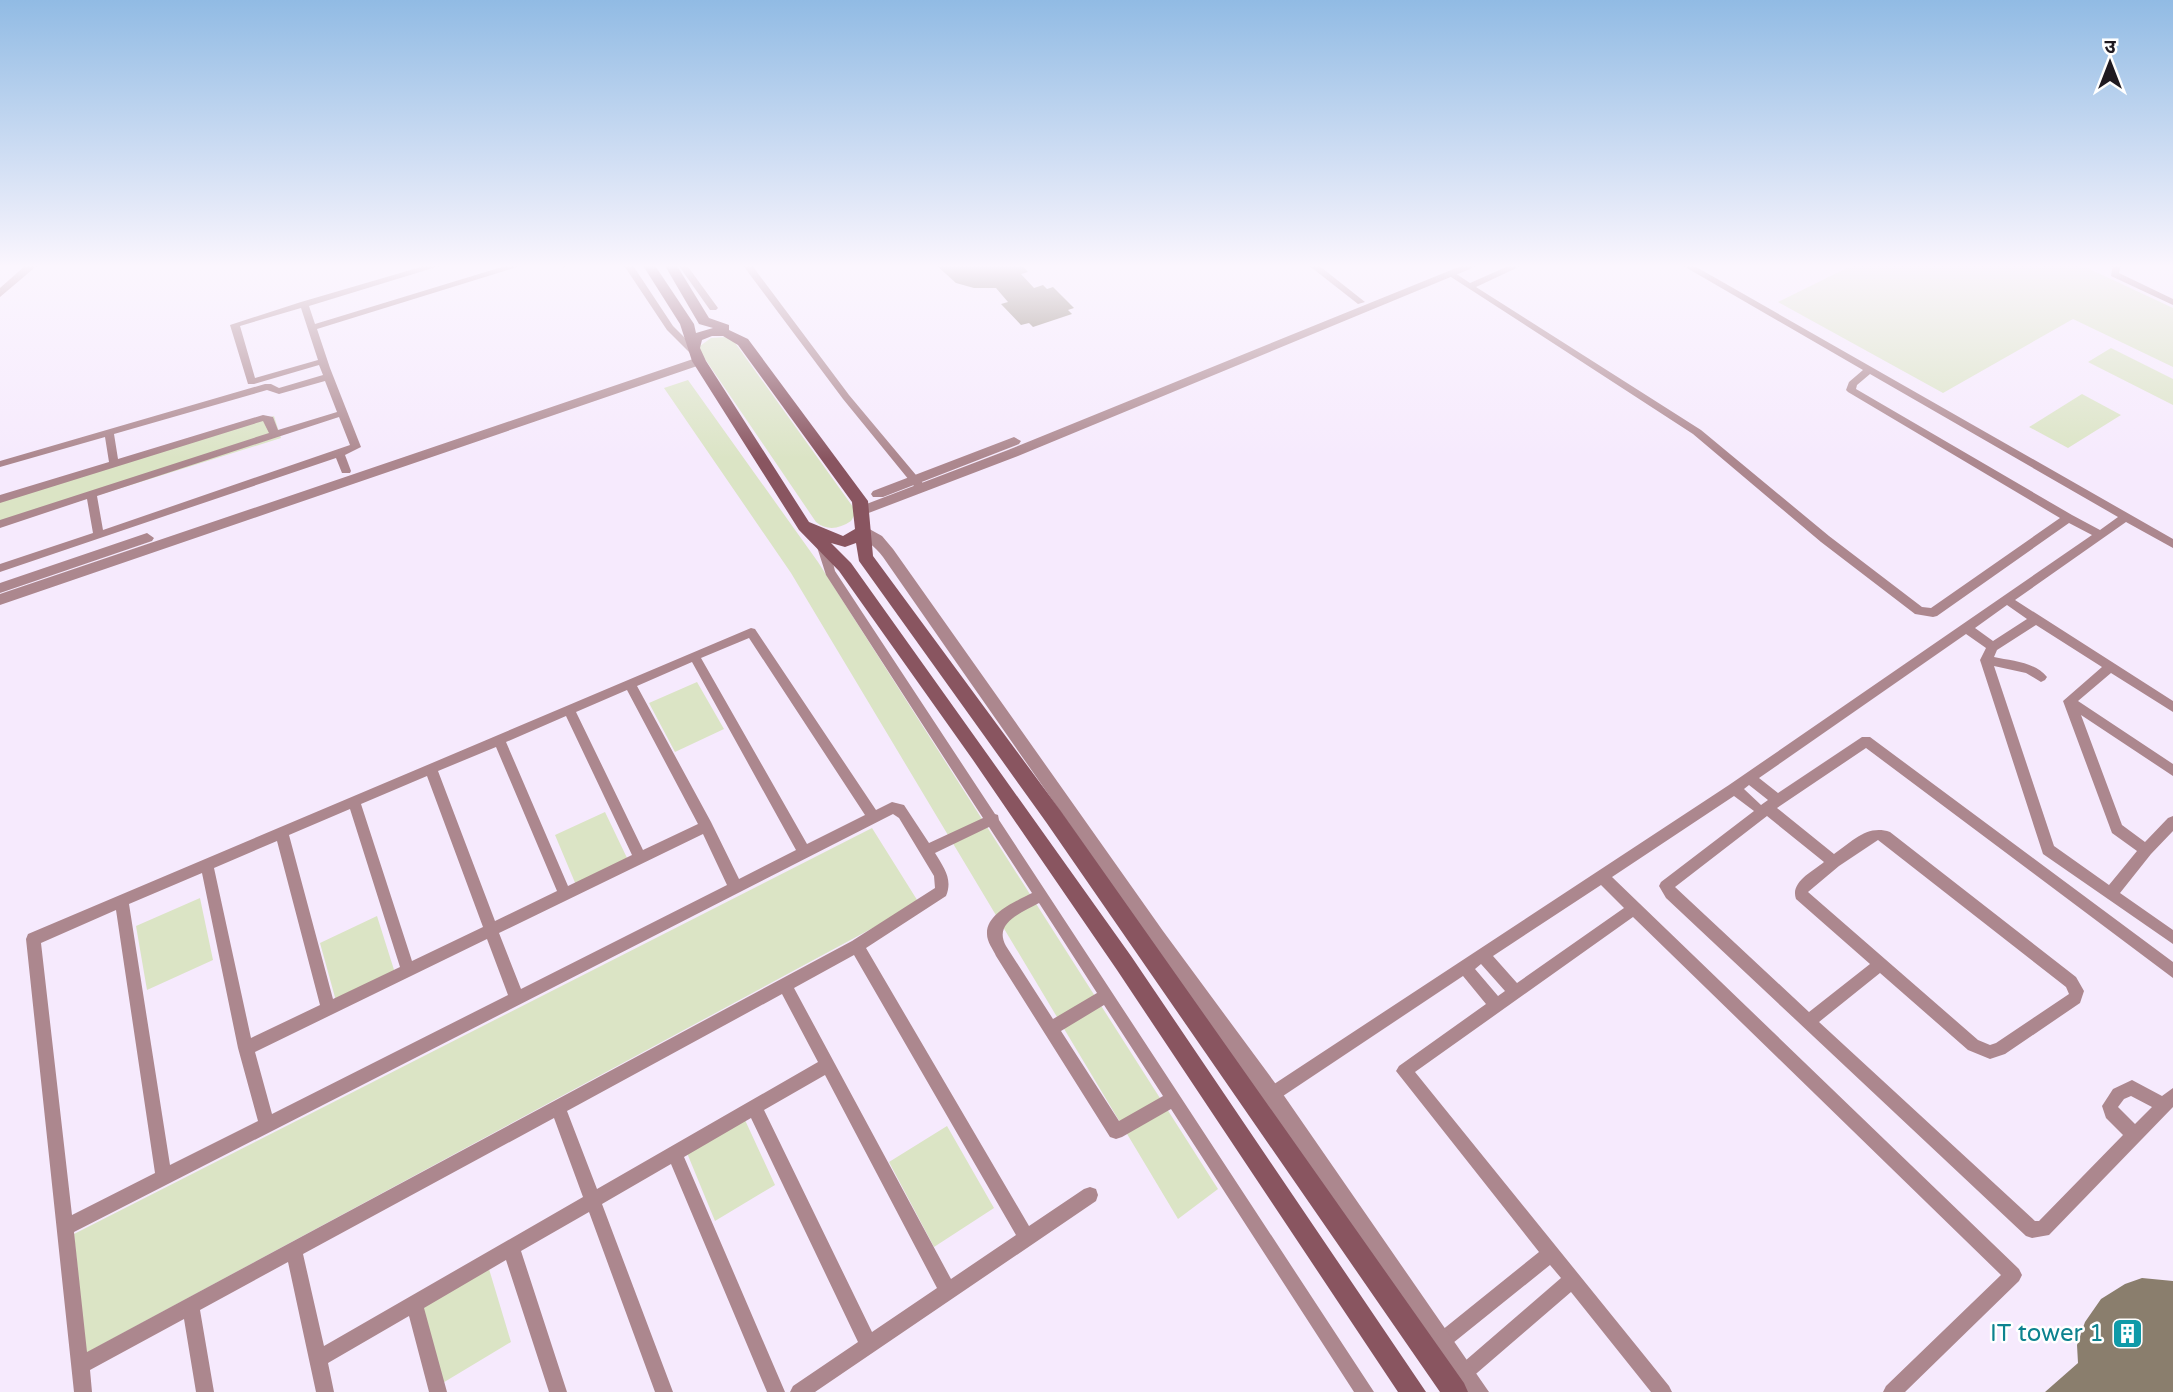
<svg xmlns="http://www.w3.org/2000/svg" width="2173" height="1392" font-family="'Varela Round','Noto Sans Devanagari',sans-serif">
<rect width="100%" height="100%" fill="#f6eafd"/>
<path fill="#dbe4c5" d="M1855,264h224l94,44v59l-100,-48 -130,74 -165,-91z
M727,337l6,3 120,167 2,7 -4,7c-12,8 -24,10 -35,1l-117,-172 1,-4 11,-8z
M2111,348l62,31v26l-85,-43z
M688,380l130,182 400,627 -40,30 -387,-646 -127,-185z
M2082,394l39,21 -53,33 -39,-21z
M274,416l7,22 -281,88v-25z
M697,682l27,47 -49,23 -26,-49z
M605,812l23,48 -52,25 -21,-50z
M872,828l47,75 -833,450 -12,-119z
M200,898l13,62 -66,30 -11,-64z
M377,916l18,57 -59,28 -16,-58z
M745,1120l30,65 -60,36 -28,-68z
M947,1126l47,82 -60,39 -45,-85z
M489,1269l22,73 -70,42 -20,-76z"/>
<path fill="#8a7e6d" d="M935,264h86l7,8 -7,2 13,14 9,-3 4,4 6,-2 21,21 -6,2 4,4 -39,13 -4,-4 -8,2 -20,-21 7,-2 -12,-14h-22l-18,-5z
M2142,1278l31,3v111h-128l33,-29 -1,-18 8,-23 16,-23 24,-15z"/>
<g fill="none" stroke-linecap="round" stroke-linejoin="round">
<path fill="#ac878e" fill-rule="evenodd" d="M431,264h15l-137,42 6,18 197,-60h15l-210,65 13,39 31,79 -16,8 6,16 -1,2h-8l-6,-15 -336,114v-8l93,-31 -6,-34 -87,29v-8l269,-87 -6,-12 -263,82v-8l109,-33 -4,-25 -105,30v-6l265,-77h6l8,4 44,-13 -4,-10 -65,19h-6l-18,-59 71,-23zM301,308l17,52 -63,18 -15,-52zM325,381l12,31 -59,18 -5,-13 -10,-2 -145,44 -4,-25 153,-44 12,4zM339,417l11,28 -247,85 -6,-34z
M559,264h8v1l-4,3z
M623,264h9l41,62 24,24v4h-6l-24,-24z
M680,264h6l32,44 -2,2h-6l-31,-44z
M742,264h9l98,131 77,92 1,2 -1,2h-8l-75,-92z
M1307,264h10l48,38 -7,2z
M1513,264h12l-49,23 225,143 128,106 93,71 9,1 129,-90 -212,-126 -2,-2 3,-8 14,-12 -183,-106h11l482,275v9l-47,-26 -111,78 158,101v11l-62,-39 -33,28 95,63v12l-92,-61 41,110 23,17 23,-24 5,-2v15l-22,23 -31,39 53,37v14l-130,-90 -63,-194 6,-12 -20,-14 -207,144 19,15 84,-56h8l303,225v16l-307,-230 -89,60 57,46c18,-12 33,-30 56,-22l186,145 8,14 -4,12 -75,51 -15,5 -22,-9 -88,-77 -61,49 216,199h4l84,-86 -17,-17 -4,-12 11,-17 19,-9 30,16 11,-8v19l-124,128 -17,3 -6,-2 -360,-338 -7,-12 2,-4 93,-71 -20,-15 -122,81 407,392 3,6 -3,6 -114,111h-22l3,-6 115,-111 -368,-358 -218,155 254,314 3,6h-21l-80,-100 -101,87 -6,3 -6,-3 -3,-6 3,-6 103,-89 -11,-13 -102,82 -6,3 -6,-3 -3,-6 3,-6 103,-83 -143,-181 3,-5 87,-62 -23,-28 -189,126 -6,3 -6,-3 -2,-5 2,-5 467,-307 363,-250 -23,-12 -132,93 -4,1 -18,-3 -94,-72 -128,-108 -245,-159 7,-2 15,10zM1870,374l248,143 -18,13 -28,-15 -216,-126 1,-4zM2007,605l20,14 -34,22 -18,-13zM2036,625l66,42 -39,34 49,132 25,18 -28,34 -55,-39 -60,-180 32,7 15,9 4,-2 2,-3c-12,-15 -35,-16 -53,-20l3,-7zM1749,785l19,15 -7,5 -17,-16zM1767,816l57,46c-12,10 -34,20 -28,37l74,65 -61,48 -134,-125zM1878,840l188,147 3,7 -73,49 -6,2 -12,-5 -170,-148 31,-26zM1601,885l23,23 -107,75 -24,-27zM1481,964l24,27 -7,5 -23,-27zM2131,1096l21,11 -17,17 -17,-17 6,-8z
M2113,264h8l-2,9 54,26v6l-62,-29z
M823,543l6,4 6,24 160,243 3,1 1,5 375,572h-20l-183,-283 -49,28 -6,2 -6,-2 -114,-181c-3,-7 -9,-14 -9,-22 -1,-21 30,-33 45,-41l-43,-66 -54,26c9,15 18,26 11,43l-80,52 163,278 55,-37 6,-2 6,2 2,6 -2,6 -281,191h-25l3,-6 65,-44 -107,-224 -67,39 101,235h-18l-96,-228 -69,40 71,188h-18l-66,-180 -68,39 46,141h-18l-43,-132 -82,48 23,84h-18l-20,-76 -81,47 6,29h-18l-28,-130 -88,48 14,82h-18l-12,-73 -94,51 2,22h-18l-48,-453 2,-5 723,-306 4,1 121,181 16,-8 12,3 25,38 54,-25 -157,-243 -9,-28zM749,638l116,177 -58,29 -106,-186zM692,662l104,188 -57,29 -28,-57 -74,-136zM627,690l71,134 -55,26 -67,-138zM566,716l66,139 -64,31 -62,-144zM496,747l61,144 -62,30 -57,-150zM427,776l56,151 -71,34 -51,-157zM350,809l50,158 -67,32 -44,-164zM893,814l6,4 35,58 1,12 -83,53 -765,411 -13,-120zM703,834l24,51 -206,104 -22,-56zM277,841l43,164 -69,33 -37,-170zM202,873l36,175 20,73 -88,44 -41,-261zM1039,903l58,90 -44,26 -47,-73c-13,-23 15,-33 33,-43zM116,910l39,263 -83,42 -31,-272zM487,939l21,56 -236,119 -17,-62zM854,955l162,280 -65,44 -157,-291zM782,994l36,68 -221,127 -30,-78zM1104,1005l59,91 -44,25 -58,-90zM825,1075l112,213 -65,44 -108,-222zM554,1118l29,79 -259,149 -21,-92z"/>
<path fill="#ac878e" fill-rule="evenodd" d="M27,264h12l-39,33v-9z
M1466,264h16l-464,192 -152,58 -5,2 -7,-5 2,-3 152,-58z
M699,357l4,1v6l-703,241v-11z
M1014,437l7,4 -2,3 -136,53h-10l-2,-3 2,-3z
M864,526l18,10 11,13 270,382 115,156 211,305h-26c-191,-280 -387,-557 -580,-835 -8,-11 -19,-17 -26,-26l2,-3z
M147,533l7,5 -2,3 -152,52v-10z"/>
<path fill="#895560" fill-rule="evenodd" d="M642,264h12l40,60 2,9 17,-5 -14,-4 -35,-60h12l33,54 20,7v5l19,9 120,162 5,55 187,254 404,573 4,9h-28l-394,-570 -187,-261 -3,-18 -11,4 -14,-4 20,20 280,393 295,436h-28l-281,-422 -144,-210 -134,-189 -40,-41 -107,-169 -12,-37zM712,336h11l15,9 114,157 3,27 -12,7 -34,-14 -103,-161 -6,-13 2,-8z"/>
</g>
<linearGradient id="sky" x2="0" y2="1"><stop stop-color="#91bbe4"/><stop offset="0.58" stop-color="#fbf6fe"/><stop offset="1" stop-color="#fbf6fe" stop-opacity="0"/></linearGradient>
<rect width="2173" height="459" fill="url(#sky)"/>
<defs>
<symbol id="building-square" viewBox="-11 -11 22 22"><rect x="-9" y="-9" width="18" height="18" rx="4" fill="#0f9aa8" stroke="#fff"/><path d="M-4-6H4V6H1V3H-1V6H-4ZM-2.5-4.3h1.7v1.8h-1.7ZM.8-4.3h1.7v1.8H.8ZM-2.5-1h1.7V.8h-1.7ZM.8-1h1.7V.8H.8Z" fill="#fff"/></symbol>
</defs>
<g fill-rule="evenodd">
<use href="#building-square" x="2110" y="1316" width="35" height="35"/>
</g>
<g text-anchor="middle" stroke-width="5" stroke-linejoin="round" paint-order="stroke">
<g font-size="24" fill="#0d838f" stroke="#fff" text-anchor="end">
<text x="2104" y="1341">IT tower 1</text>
</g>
</g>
<g transform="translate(2110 63)" stroke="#ffffff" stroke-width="5" paint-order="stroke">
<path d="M0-5L12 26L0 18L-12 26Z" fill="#1f1a21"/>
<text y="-10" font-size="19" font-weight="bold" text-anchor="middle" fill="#1f1a21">उ</text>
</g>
</svg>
